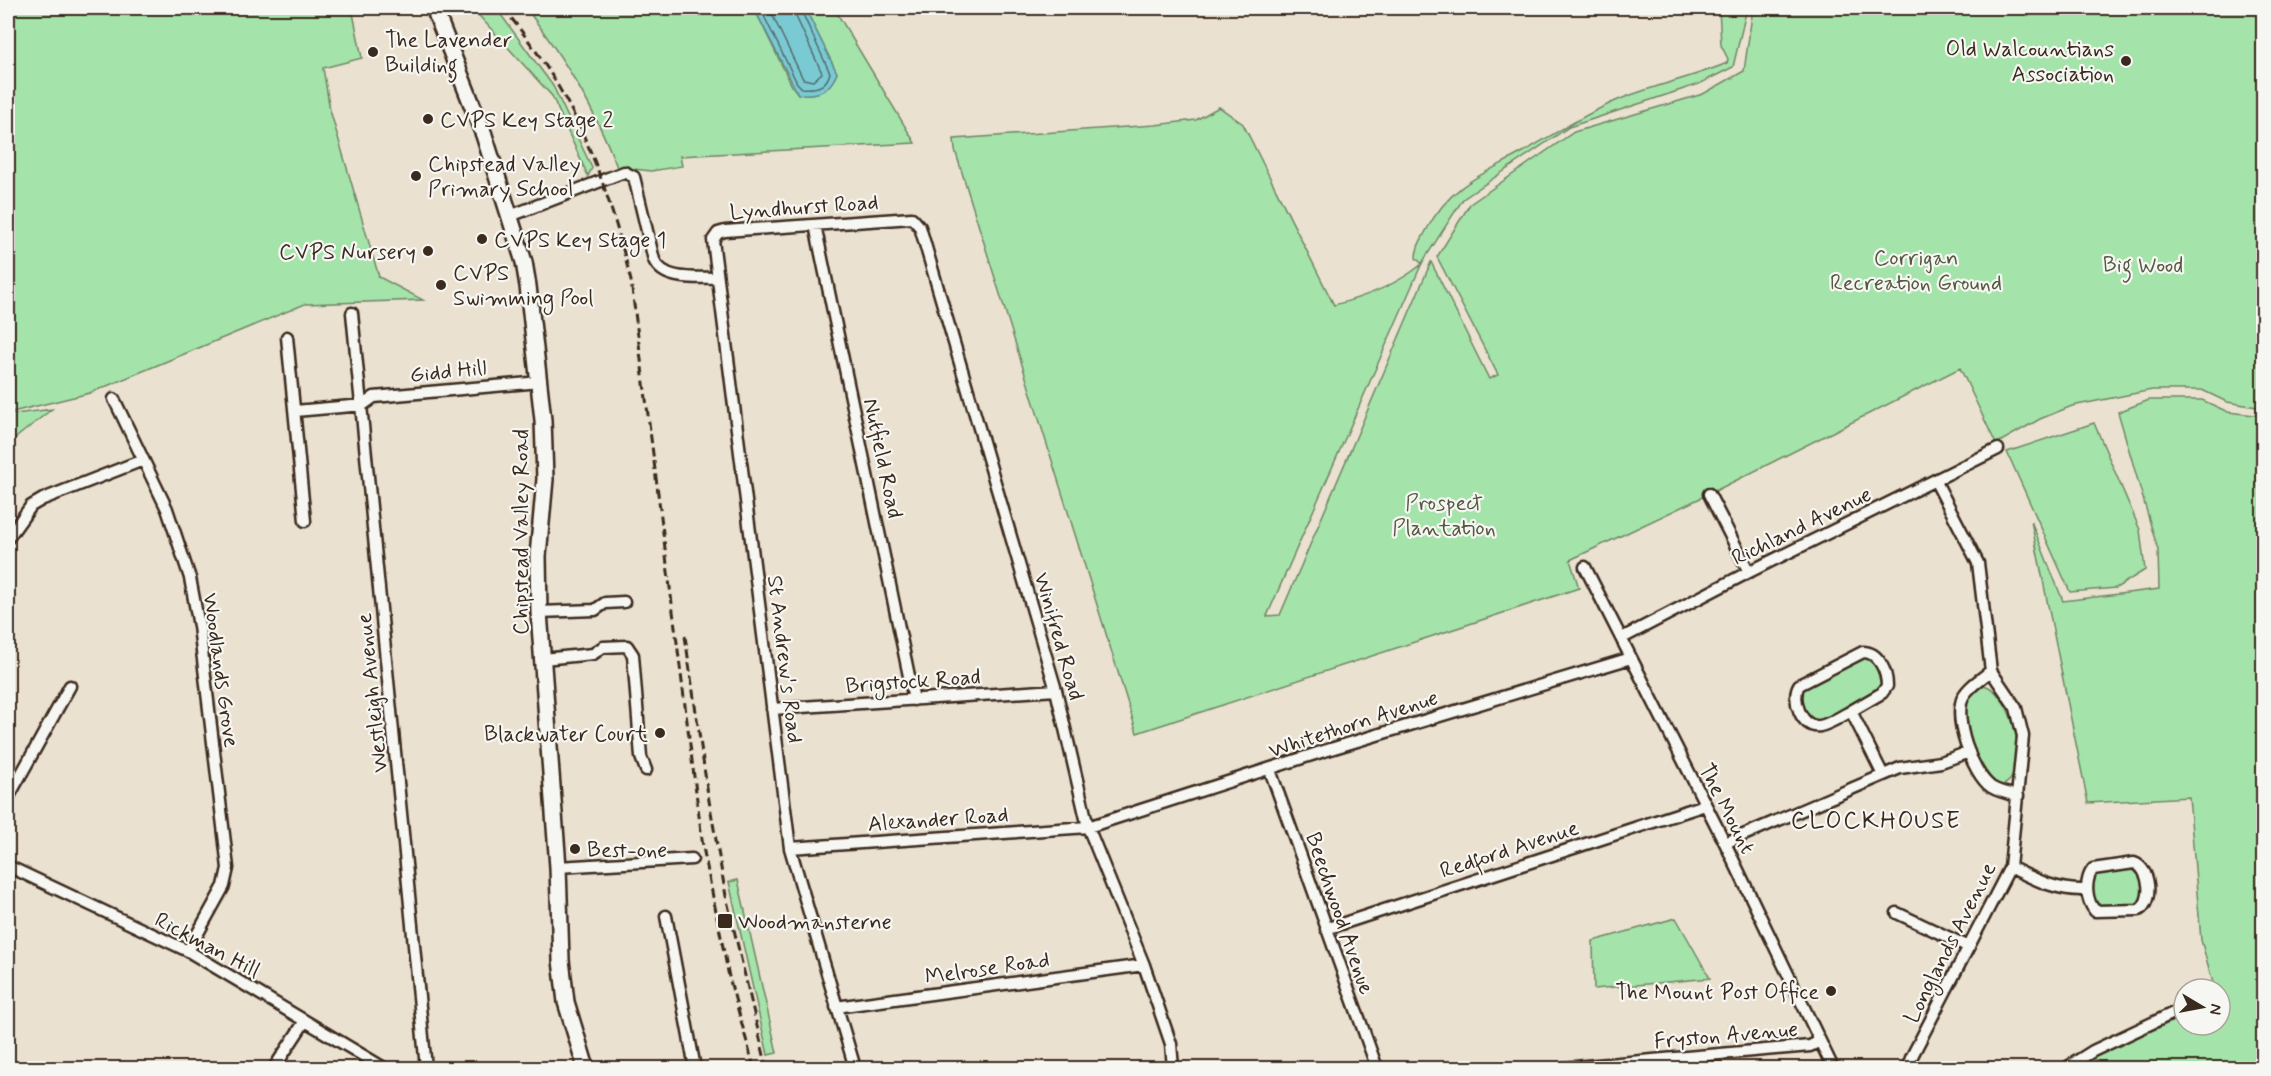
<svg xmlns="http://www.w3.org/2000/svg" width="2271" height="1076" font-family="Mynerve,sans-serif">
<rect width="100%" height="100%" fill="#eae1d1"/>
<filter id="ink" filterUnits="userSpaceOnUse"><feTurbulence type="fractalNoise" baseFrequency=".0167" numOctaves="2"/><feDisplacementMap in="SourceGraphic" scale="12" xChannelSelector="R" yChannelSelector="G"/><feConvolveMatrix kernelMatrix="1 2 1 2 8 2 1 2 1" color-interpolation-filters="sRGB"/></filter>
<g filter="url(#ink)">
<path fill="#a4e3aa" stroke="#708664" stroke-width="1.5" d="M8,8h344l10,50 -39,10 7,42 49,167 44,23 -118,4 -215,89 -82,20z
M472,8h24l57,78 39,82 -4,8 -36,-80z
M526,8h228l38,78 6,8c19,1 31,-1 39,-21l-32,-65h29l81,135 -235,13 2,10 -31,5 -34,-4c-24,-62 -52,-107 -91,-159z
M1719,8h28l-14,59 -34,17 -130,43 -106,72 -41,64 -155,353 13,-1 151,-353 58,117 9,-4 -61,-118 33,-53 104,-72 129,-38 41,-23 9,-63h510v400l-36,-6 -25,-12h-50l-80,16 -32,13 -44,25 -36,-76 -251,126 -139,66 9,28 -442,145 -182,-583 -1,-11 201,-14 41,-5 23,-13 24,17 91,181c31,-8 63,-20 88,-41l-6,-6c0,-11 6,-19 11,-29 26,-48 59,-55 103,-81 29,-17 57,-35 88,-48 36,-15 74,-22 109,-37l1,-4 -7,-14z
M2149,400h53l26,12 35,4v652h-185l20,-13 86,-39v9h36v-36h-4l-3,-6 -12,-43 -12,-143 -101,6 -57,-282 32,80 96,-12 -1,-39 -40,-138z
M52,409l-44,35v-29z
M2094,423l46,107 5,40 -29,18 -46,4 -63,-140z
M1863,657l11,2 10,22 -4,10 -61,32 -12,-6 -8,-17 4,-13z
M1984,685c31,9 49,93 16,101 -21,-13 -44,-65 -30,-89 4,-4 10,-9 14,-12z
M2133,866l9,6 3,26 -3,7 -39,5 -10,-8 -2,-12 4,-19z
M738,880l39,173 -9,2 -39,-173z
M1676,918l34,60 -116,11 -1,-48z"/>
<path fill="#7acad4" stroke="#618a8b" stroke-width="1.5" d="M754,8h51l32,65c-8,20 -20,22 -39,21z"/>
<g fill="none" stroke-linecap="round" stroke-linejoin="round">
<path stroke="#546a67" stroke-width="1.5" d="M760,8l37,75 5,5c13,1 24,0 28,-15l-30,-65
M769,8l34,71 10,2 9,-8 -30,-65"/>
<defs>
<path id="street" d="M510,216l114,-44 10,5 20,83c10,22 43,17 63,18
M815,225l99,475
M352,313l74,755
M287,337l18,184
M114,399l53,110 23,69 9,48 29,242 -4,18 -36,65
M295,411l68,-6 11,-8 166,-15
M1935,480l43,83 13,108c-9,7 -23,16 -28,26 -10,22 9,76 28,90 8,5 18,7 27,9
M1709,494l40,78
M8,538l23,-32 12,-7 100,-39
M1585,567l140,276 108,225
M539,612l56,-2 10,-7 19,-1
M1622,638l127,-66 249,-123
M543,659l50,-5 10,-7 24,-1 6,9 8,102 5,13
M772,709l284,-19
M1851,711l31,-18 5,-7c0,-14 -8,-34 -24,-34l-64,33c-8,13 2,44 21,41 10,-2 22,-10 31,-15l32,64
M1270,770l107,298
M8,798l62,-112
M1725,843l175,-75 41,-6 28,-10
M790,848l298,-21 236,-76 307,-93
M2134,863c16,5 20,38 5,47l-44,1c-9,-11 -11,-30 -2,-42z
M8,866l180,85 196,117
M558,867l134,-8
M2010,867c26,13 47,24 76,23
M1897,913l72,34
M666,916l29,152
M1326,929l379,-124
M836,1007l308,-42
M274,1068l31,-47
M855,1068l-65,-220 -77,-608 5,-7 7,-2 187,-13 8,9 136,463 32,137 56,138 27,79 2,24
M1563,1068l247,-22 10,-5
M1908,1068l3,-10 99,-191 13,-131 -7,-28 -25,-37
M2066,1068l27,-17 91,-43"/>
<path id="secondary" d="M434,8l50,127 40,127 4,24 15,134 2,59 -7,77 1,56 19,255 3,93 5,42 20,66"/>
</defs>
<use href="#street" stroke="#3b2a1e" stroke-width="15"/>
<use href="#secondary" stroke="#3b2a1e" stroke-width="20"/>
<use href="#street" stroke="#f6f6f2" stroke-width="10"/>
<use href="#secondary" stroke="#f6f6f2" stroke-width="15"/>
<path stroke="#3b2a1e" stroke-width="3" stroke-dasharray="9 4.5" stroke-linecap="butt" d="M503,8c71,85 102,166 128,273l72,566 26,130 25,91
M685,636l23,159 18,101 41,172"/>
</g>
</g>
<g fill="#3b2a1e" stroke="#f6f6f2" stroke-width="2">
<circle cx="373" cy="52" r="6"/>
<circle cx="2126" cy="61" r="6"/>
<circle cx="428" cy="119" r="6"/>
<circle cx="416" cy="176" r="6"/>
<circle cx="482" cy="239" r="6"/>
<circle cx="428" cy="251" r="6"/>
<circle cx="441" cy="285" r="6"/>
<circle cx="660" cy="733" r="6"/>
<circle cx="575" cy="849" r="6"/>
<rect x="717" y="913" width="16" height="16" rx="3"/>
<circle cx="1831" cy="991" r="6"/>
</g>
<g text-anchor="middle" stroke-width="4.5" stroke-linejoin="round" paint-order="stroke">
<g font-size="22" fill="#3b2a1e" stroke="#f6f6f2" text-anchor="start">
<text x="385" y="47">The Lavender<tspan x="385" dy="25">Building</tspan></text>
<text x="2114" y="56" text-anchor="end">Old Walcountians<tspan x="2114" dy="25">Association</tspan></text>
<text x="440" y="127">CVPS Key Stage 2</text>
<text x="428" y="171">Chipstead Valley<tspan x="428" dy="25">Primary School</tspan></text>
<text x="494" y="247">CVPS Key Stage 1</text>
<text x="416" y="259" text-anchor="end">CVPS Nursery</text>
<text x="453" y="280">CVPS<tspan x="453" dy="25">Swimming Pool</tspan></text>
<text x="648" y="741" text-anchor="end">Blackwater Court</text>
<text x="587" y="857">Best-one</text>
<text x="738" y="929">Woodmansterne</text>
<text x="1819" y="999" text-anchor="end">The Mount Post Office</text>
</g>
<g font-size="22" fill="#3b2a1e" stroke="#f6f6f2">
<text transform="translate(804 206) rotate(-4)" y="8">Lyndhurst Road</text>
<text transform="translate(448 370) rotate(-6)" y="8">Gidd Hill</text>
<text transform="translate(884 458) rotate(78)" y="8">Nutfield Road</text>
<text transform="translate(1801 525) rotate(-26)" y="8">Richland Avenue</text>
<text transform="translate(520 532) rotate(-90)" y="8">Chipstead Valley Road</text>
<text transform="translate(1060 636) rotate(74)" y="8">Winifred Road</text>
<text transform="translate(786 659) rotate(83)" y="8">St Andrew's Road</text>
<text transform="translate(222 670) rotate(82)" y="8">Woodlands Grove</text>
<text transform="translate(913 680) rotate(-4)" y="8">Brigstock Road</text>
<text transform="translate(371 693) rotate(-96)" y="8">Westleigh Avenue</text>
<text transform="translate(1353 723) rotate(-18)" y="8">Whitethorn Avenue</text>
<text transform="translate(1728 808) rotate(63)" y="8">The Mount</text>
<text transform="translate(938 818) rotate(-4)" y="8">Alexander Road</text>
<text transform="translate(1509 848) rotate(-18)" y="8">Redford Avenue</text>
<text transform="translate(1341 913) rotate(71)" y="8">Beechwood Avenue</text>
<text transform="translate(1949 942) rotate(-63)" y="8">Longlands Avenue</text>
<text transform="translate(208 944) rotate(28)" y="8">Rickman Hill</text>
<text transform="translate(987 967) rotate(-8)" y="8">Melrose Road</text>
<text transform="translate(1726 1034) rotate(-5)" y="8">Fryston Avenue</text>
</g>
<g font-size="22" fill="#555841" stroke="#f6f6f2">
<text x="1916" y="265">Corrigan<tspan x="1916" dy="25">Recreation Ground</tspan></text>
<text x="2143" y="272">Big Wood</text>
<text x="1444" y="510">Prospect<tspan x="1444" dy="25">Plantation</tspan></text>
</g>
<g font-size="24" letter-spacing="1.5" fill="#3b2a1e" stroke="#f6f6f2">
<text x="1876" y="828">CLOCKHOUSE</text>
</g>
</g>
<rect width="2271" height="1076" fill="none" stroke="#f6f6f2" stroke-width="30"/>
<rect x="15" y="15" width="2241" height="1046" fill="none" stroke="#3b2a1e" stroke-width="2" filter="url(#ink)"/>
<g transform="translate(2202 1007) rotate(100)"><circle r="28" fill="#f6f6f2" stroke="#aba49d" stroke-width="1.5"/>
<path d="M0-4.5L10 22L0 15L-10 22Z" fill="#3b2a1e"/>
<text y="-9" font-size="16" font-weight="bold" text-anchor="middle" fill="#3b2a1e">N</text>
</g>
</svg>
